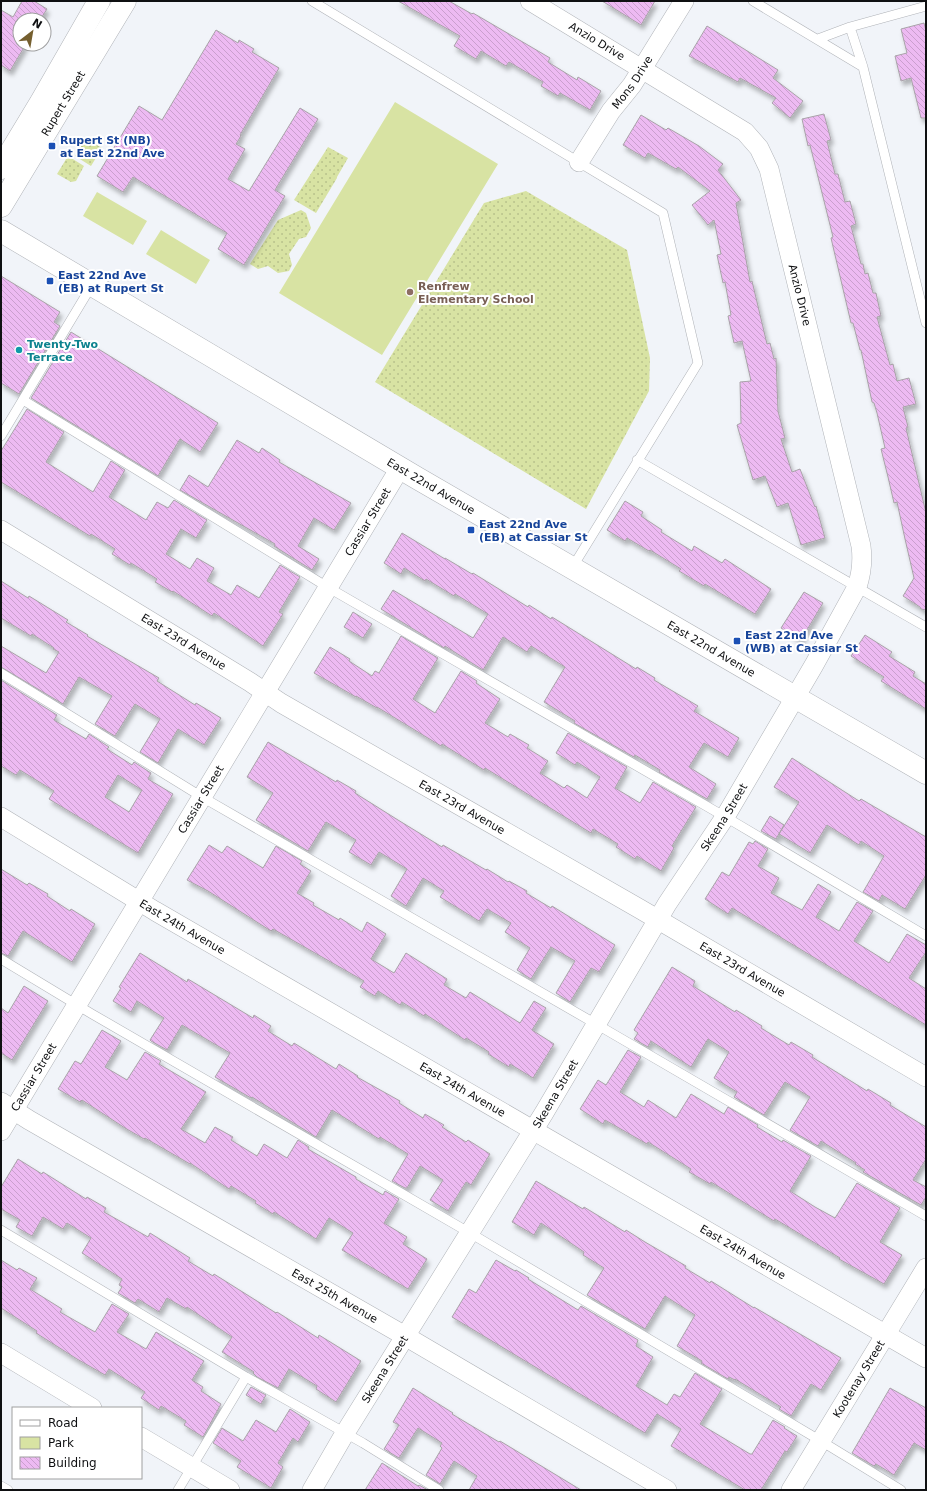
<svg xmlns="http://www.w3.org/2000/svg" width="927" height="1491" font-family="'DejaVu Sans',sans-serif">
<defs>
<pattern id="green-dots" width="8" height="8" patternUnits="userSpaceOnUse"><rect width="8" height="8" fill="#d8e3a3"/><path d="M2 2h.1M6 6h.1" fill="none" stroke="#b8c28b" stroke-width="1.8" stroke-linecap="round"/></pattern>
<pattern id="building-back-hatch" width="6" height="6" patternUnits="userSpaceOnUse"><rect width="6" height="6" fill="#edbaf2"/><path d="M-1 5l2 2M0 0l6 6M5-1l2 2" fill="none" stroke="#ca9fce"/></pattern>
<filter id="shadow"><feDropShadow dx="2.5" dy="4.5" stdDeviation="2" flood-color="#0004"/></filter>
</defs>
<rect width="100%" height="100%" fill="#f1f4f9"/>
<path fill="url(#green-dots)" d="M86,138l16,10 -11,18 -16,-10z
M328,147l20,11 -11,19v1l-21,35 -22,-13z
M68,156l16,10 -8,15 -5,1 -14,-8z
M526,191l101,59 23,108 -1,33 -63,118 -211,-127 109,-179z
M301,210l5,3 5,15 -5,9 -7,2 -10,15 3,11 -3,6 -11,2 -10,-7 -10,3 -8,-5 28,-44z"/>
<path fill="#d8e3a3" d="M395,102l103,62 -116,191 -103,-62z
M97,192l50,29 -14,24 -50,-29z
M161,230l49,30 -14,24 -50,-30z"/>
<path fill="url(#building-back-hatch)" stroke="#a8a3a8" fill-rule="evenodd" filter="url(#shadow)" d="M22,1h12l13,8 -7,11h-20v24h6l-16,27 -9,-6v-55l12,7z
M398,1h51l23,13 1,-1 48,28 29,17 -2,4 29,18 1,-3 23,14 -11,19 -30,-17 -2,3 -17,-10 2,-4 -34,-20 -3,4 -25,-15 -5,8 -22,-13 6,-10z
M602,1h53l-14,24z
M924,23l2,8v87h-5l-10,-40 -10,3 -6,-25 12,-3 -6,-24z
M707,26l71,44 -5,8 30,23 -13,17 -18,-15 4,-5 -36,-20 -2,4 -49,-26z
M216,30l22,13 1,-3 15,9 -2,3 27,16 -39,67 1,1 -5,8 9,5 -17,30 21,12 51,-83 18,11 -43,71 10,6 -41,69 -26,-16 9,-16 -94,-56 -10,15 -26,-16 42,-70 23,14z
M824,114l7,26 -4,1 8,33h3l7,28 5,-1 6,23 -5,2 10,38h2l2,10 3,-1 5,20h3l5,23 -4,1 13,48 3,-1 4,17 12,-3 7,26 -13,3 5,20 -2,1 20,85v97l-5,-1 -1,-2 -17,-11 11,-18 -9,-39 -8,-37 -3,1 -6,-26 -7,-28 4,-1 -8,-35 -3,-10 -2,-1 -11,-52h-1l-7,-27h-2l-20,-85 2,-1 -23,-92 -2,1 -6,-27z
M641,115l25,15 2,-2 31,18 24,18 -5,6 23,30 -5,3 14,79 2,-1 15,63 3,-1 4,16 2,-1 2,53 7,27 -4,1 11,33 8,-3 15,38 1,-1 9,32 -24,7 -13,-42 -11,4 -12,-31 -12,4 -16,-55 4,-2 -1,-41 11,-1 -9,-40 -8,2 -6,-27 3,-1 -6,-33 -2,1 -6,-28 4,-1 -7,-34 -6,5 -16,-20 18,-14 -32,-24 -2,2 -28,-16 -3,5 -22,-13z
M1,276l59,36 -6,10 6,4 -41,68 -18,-11z
M71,332l147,91 -18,29 -20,-13 -22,37 -127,-78z
M27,409l37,23 -18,30 47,30 18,-31 14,9 -16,27 37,23 11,-18 11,6 6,-8 33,20 -11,18 -15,-9 -15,25 24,15 7,-11 17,10 -7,13 24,14 6,-10 22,13 21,-33 20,12 -21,35 4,2 -20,32 -49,-33 -2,3 -39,-25 -1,1 -17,-10 2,-3 -26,-16 -1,2 -18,-11 3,-5 -24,-15 -1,2 -89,-54v-31z
M237,440l22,13 3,-5 18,12 -1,2 72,41 -17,27 -20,-12 -16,28 21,13 -7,11 -38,-24 1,-2 -95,-54 9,-15 19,12z
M625,501l18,11 -2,4 21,14 -1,2 31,19 2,-5 28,17 3,-4 46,30 -16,25 -50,-30 -1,2 -25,-15 2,-2 -31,-19 -1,1 -22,-13 -2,3 -18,-11z
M402,533l43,26v-1l27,16 1,-1 55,34 1,-2 22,14 1,-2 84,52 1,-2 18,11 -1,2 44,26 -4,5 45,27 -11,19 -24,-14 -15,24 27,17 -9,15 -48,-27 1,-2 -25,-15 -1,2 -60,-34 1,-2 -31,-19 21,-35 -34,-21 -4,6 -24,-15 -20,33 -38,-24 -1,2 -63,-39 12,-19 80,48 15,-24 -33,-20 -1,2 -28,-17 -1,2 -21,-13 -3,6 -17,-11z
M1,581l27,17 1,-2 39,24 -2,2 22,13 -1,1 72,42 -2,3 38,24 1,-2 25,15 -17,27 -26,-16 -20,34 -18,-11 20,-33 -25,-15 -20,32 -20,-12 17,-28 -33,-19 -16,27 -62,-37v-21l45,27 13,-21 -6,-3 1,-1 -22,-14 -1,2 -30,-18z
M804,592l19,11 -22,37 -20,-12z
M353,612l19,12 -9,14 -19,-11z
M865,635l27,17 -3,4 26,16 -2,4 13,8v25l-45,-28 3,-4 -33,-21z
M401,636l37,22 -25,41 22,14 26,-42 16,10 -1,2 24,16 -15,24 23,14 2,-3 19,11 -2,3 21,13 -8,12 24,15 3,-3 20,13 13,-21 -23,-15 -2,3 -19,-12 12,-20 59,34 -12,21 25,15 13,-21 43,25 -24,39 2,2 -13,23 -24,-15 -2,3 -19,-12 2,-3 -25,-15 -2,4 -106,-65 -1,2 -42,-26 -1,2 -64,-39v1l-21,-12v1l-42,-24 16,-26 20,12 -1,2 23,15 3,-5 4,2z
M1,680l56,35 -3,5 32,19 3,-5 20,13 -2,2 25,16 2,-3 17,11 -3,6 25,15 -35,59 -89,-54 5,-8 -34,-21 -4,5 -15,-9zM118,775l24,15 -13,22 -24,-15z
M268,742l68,40 1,-2 19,11 -1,2 43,27 44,27 1,-2 43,25 1,-1 21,13 1,-1 18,10 -1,2 25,15 1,-2 63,39 -16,27 -8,-4 -21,34 -14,-9 19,-32 -24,-14 -20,32 -14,-9 13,-22 -25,-16 6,-9 -24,-14 -8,12 -39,-24 4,-6 -21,-13 -17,28 -15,-10 16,-27 -28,-17 -8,13 -22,-13 7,-12 -30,-18 -18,29 -52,-31 17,-27 -26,-16z
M792,758l67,43 2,-2 65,38v38l-21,34 -23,-14 -3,6 -16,-9 21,-36 -23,-15 -2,4 -32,-20 -17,28 -31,-19 20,-32 -25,-15z
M770,816l14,9 -8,14 -15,-8z
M755,841l13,8 -10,17 21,12 -8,15 31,17 16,-26 13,8 -15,25 23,14 18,-29 16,9 -19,30 35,22 18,-29 19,11v7l-17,26 17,11v36l-194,-117 -4,6 -23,-15 17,-27 7,4 20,-34 4,2z
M209,845l13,8 5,-7 36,22 13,-22 26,15 -2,3 11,7 -14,22 17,10 -1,2 26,15 1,-2 22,14 5,-10 19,12 -15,25 23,14 12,-20 41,26 -3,6 22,13 4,-6 50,31 14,-22 12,7 -14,22 22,14 -21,34 -23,-14 -1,3 -21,-13 1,-2 -23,-14 -1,2 -40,-26 -1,2 -22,-14 -2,3 -22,-14 -3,5 -15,-9 4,-6 -91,-52 -2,2 -63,-40 -21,-11z
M1,869l26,16 2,-2 19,11 -1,2 23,15 1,-2 24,15 -23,38 -49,-31 -15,25 -7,-3z
M140,953l47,29 1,-3 65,39 1,-3 17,11 -3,5 24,15 2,-3 42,26 3,-5 19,12 -1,1 43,24 -1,2 24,15 2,-4 19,11 -2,2 24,15 2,-2 22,14 -19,31 -5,-3 -18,29 -18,-11 13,-20 -23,-14 -13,22h-2l-13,-7 16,-27 -28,-17 -1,2 -47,-29 -16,27 -64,-40 -1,1 -36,-21 15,-24 -48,-28 -15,25 -16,-9 -1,-1 14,-22 -27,-17 -6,11 -18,-11 8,-13 -2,-1z
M672,967l23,14 -2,5 42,26 1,-2 26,16 -1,2 28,17 2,-3 22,13 -1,2 26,16 29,18 1,-2 23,14 -1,2 36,22v32l-13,21 13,7v10l-5,8 -58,-33 2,-2 -10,-6 1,-1 -35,-22 -3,5 -28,-16 20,-33 -25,-15 -21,33 -30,-18 3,-5 -23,-14 15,-26 -21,-13 -17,28 -40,-26 -3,6 -14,-8 4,-6 -4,-3z
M24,986l24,15 -36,59 -11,-7v-45l7,5z
M102,1030l19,11 -16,26 22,13 18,-28 16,9 -2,3 47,28 -25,37 24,14 10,-16 18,10 -2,3 26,16 7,-12 23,14 11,-18 11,7 -1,2 48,28v2l27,16 2,-4 14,8 -15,24 23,14 -4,7 24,15 -19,30 -66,-39 11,-17 -24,-15 -13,21 -42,-27 -1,2 -18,-11 1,-2 -25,-15 -2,3 -39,-26v1l-45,-26 -1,1 -19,-11 -43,-28 -2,2 -22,-13 17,-28 6,3z
M628,1050l13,7 -21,35 24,15 4,-7 28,18 15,-24 33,20 4,-7 30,18 -1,2 25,15 1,-2 28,16 -21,35 25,16 20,11 22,-35 43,25 -20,34 22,13 -18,29 -45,-25 1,-1 -65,-39 -1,2 -63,-39 -1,2 -21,-12 2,-3 -43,-27 -1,2 -42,-24 -2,4 -23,-15 18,-29 8,5z
M18,1159l24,15 1,-2 43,27 1,-2 19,11 -2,4 44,25 2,-4 40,25 -2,3 25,15 1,-2 62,39 1,-1 41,26 1,-3 42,26 -25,41 -20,-13 1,-3 -28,-17 -11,19 -21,-11 -4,-4 1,-1 -32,-20 10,-15 -45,-30 -1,2 -19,-11 -8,14 -21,-13 -3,4 -17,-10 4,-6 -3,-2 3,-6 -40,-26 9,-15 -24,-15 -4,6 -20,-12 -11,19 -16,-9 4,-7 -19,-11v-22z
M536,1181l47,28 1,-2 41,25 1,-2 19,12 41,24 -1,2 25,15 1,-2 43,27v-1l87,51 -20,32 -10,-6 -20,32 -12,-7 2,-2 -46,-28v1l-6,-3 -1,2 -27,-16 1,-2 -25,-15 18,-31 -30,-19 -20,33 -58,-34 17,-27 -21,-13 1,-3 -43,-29 -7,12 -22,-13z
M1,1260l16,10 2,-2 18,10 -7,11 32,20 -2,3 35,20 17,-28 17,10 -12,18 29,17 10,-17 48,29 -12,19 11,7 -2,4 20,13 -18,33 -19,-12 2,-4 -25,-15 -2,4 -18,-12 4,-6 -36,-23 -4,6 -28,-16 -41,-26 1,-2 -36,-23z
M496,1260l19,11 1,-1 13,8 -1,1 50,31 3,-4 57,34 -2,6 17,11 -17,29 31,19 7,-11 6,3 15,-24 27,16 -22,35 50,30h2l21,-34 12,7 -1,1 13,8 -10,16 -2,-1 -24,39h-16l-74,-44 10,-17 -24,-15 -12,19 -193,-116 17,-28 7,4z
M251,1387l15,8 -5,9 -15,-9z
M413,1388l40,25 -1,1 25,15 22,13 1,-1 81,49h-112l8,-14 -23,-15 -14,23 -14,-9 16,-27 -2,-2 2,-3 -24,-15 -19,30 -15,-9 15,-24 -6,-3z
M890,1388l36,20v42l-12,-7 -20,32 -18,-11 -2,2 -22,-13z
M290,1409l20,13 -12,20 -5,-4 -15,25 5,4 -12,21 -34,-21 4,-6 -28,-18 9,-15 21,13 13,-21 20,12z
M382,1463l36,23 1,-1 9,5h-63z"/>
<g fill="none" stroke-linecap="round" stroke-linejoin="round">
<defs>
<path id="lane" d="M312,1l351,212 35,150 -126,205
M753,1l110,66 63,256
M850,27l13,40
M818,39l32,-12 76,-21
M23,400l306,188 405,234 192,114
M1,436l91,-151
M637,460l289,167
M1,673l201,124 394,227 330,192
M1,959l91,55 378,219 351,208 80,49
M1,1230l245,147 117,66 76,47
M1,1486l7,4
M178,1490l68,-113"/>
<g id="street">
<path id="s1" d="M579,162l32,-51 21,-26 52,-84"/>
<path id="s2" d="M1,530l249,152 31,21 359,206 286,168"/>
<path id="s3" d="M1,817l154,94 771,447"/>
<path id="s4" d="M1,1102l28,18 376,216 262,154"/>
<path id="s5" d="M1,1131l399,-663"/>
<path d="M1,1353l91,55"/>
<path d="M141,1437l89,53"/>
<path id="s6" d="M312,1490l33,-57 199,-320 123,-209 58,-87 89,-152 43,-78c5,-15 6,-26 4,-41l-92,-377 -10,-21 -14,-16 -215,-131"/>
<path id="s7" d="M791,1490l135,-222"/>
</g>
<g id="secondary">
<path d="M1,168l40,-66 58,-101"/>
<path id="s8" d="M1,206l124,-205"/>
<path id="s9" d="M1,231l416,247 509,295"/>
</g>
</defs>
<use href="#lane" stroke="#b0b3b8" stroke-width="10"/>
<use href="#street" stroke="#b0b3b8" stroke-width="20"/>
<use href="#secondary" stroke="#b0b3b8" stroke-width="23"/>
<use href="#lane" stroke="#fff" stroke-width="9"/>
<use href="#street" stroke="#fff" stroke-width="19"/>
<use href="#secondary" stroke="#fff" stroke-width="22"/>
</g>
<g fill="#1a4fb4" stroke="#fff" stroke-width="1.5">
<rect x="48" y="142" width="8" height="8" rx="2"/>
<rect x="46" y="277" width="8" height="8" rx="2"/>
<rect x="467" y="526" width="8" height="8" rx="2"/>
<rect x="733" y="637" width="8" height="8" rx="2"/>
</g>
<circle fill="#8d6e63" stroke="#fff" stroke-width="1.5" cx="410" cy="292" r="4"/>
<circle fill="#0f9aa8" stroke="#fff" stroke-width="1.5" cx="19" cy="350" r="4"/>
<g text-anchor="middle" stroke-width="4" stroke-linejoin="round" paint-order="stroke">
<g font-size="11" fill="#0f1012" stroke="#fff">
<text transform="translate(597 41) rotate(31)" y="4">Anzio Drive</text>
<text dy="4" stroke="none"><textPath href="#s1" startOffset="96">Mons Drive</textPath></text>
<text dy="4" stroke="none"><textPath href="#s8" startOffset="120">Rupert Street</textPath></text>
<text transform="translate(800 295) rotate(76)" y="4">Anzio Drive</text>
<text dy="4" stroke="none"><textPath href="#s9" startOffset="500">East 22nd Avenue</textPath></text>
<text dy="4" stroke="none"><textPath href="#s5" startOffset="711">Cassiar Street</textPath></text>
<text dy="4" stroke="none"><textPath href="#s2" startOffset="214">East 23rd Avenue</textPath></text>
<text dy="4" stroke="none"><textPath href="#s9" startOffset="824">East 22nd Avenue</textPath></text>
<text dy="4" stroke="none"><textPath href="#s5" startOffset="387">Cassiar Street</textPath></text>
<text dy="4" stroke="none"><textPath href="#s2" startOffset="538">East 23rd Avenue</textPath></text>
<text dy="4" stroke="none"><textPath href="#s6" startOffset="789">Skeena Street</textPath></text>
<text dy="4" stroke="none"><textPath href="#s3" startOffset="212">East 24th Avenue</textPath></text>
<text dy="4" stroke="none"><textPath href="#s2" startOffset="862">East 23rd Avenue</textPath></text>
<text dy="4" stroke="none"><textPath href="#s5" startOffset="63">Cassiar Street</textPath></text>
<text dy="4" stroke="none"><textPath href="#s3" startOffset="536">East 24th Avenue</textPath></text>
<text dy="4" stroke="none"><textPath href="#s6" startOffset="465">Skeena Street</textPath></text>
<text dy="4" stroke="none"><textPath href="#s3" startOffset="860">East 24th Avenue</textPath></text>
<text dy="4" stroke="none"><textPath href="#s4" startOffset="386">East 25th Avenue</textPath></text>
<text dy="4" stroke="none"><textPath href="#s6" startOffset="141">Skeena Street</textPath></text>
<text dy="4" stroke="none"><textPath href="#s7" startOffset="130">Kootenay Street</textPath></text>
</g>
<g font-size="11" font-weight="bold" fill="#164399" stroke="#fff" text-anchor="start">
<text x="60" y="144">Rupert St (NB)<tspan x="60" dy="13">at East 22nd Ave</tspan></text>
<text x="58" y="279">East 22nd Ave<tspan x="58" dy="13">(EB) at Rupert St</tspan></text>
<text x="479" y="528">East 22nd Ave<tspan x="479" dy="13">(EB) at Cassiar St</tspan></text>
<text x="745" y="639">East 22nd Ave<tspan x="745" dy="13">(WB) at Cassiar St</tspan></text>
</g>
<g font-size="11" font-weight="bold" fill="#785e54" stroke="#fff" text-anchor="start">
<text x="418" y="290">Renfrew<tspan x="418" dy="13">Elementary School</tspan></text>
</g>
<g font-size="11" font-weight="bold" fill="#0d838f" stroke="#fff" text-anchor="start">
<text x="27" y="348">Twenty-Two<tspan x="27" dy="13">Terrace</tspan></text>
</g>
</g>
<rect width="927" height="1491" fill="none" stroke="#0f1012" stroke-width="4"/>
<rect x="12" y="1407" width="130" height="72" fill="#ffffff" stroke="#9f9fa0"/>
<rect x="20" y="1420" width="20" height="6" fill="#ffffff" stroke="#9f9fa0"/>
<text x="48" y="1427" font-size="12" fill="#0f1012">Road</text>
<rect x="20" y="1437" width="20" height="12" fill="#d8e3a3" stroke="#9f9fa0"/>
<text x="48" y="1447" font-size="12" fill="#0f1012">Park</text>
<rect x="20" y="1457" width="20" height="12" fill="url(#building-back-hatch)" stroke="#9f9fa0"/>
<text x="48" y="1467" font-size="12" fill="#0f1012">Building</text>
<g transform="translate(32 32) rotate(31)"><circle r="19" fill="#ffffff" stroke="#9f9fa0"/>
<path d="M0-3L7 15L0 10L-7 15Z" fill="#755f2f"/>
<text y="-6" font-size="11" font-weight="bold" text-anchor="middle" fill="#0f1012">N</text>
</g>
</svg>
